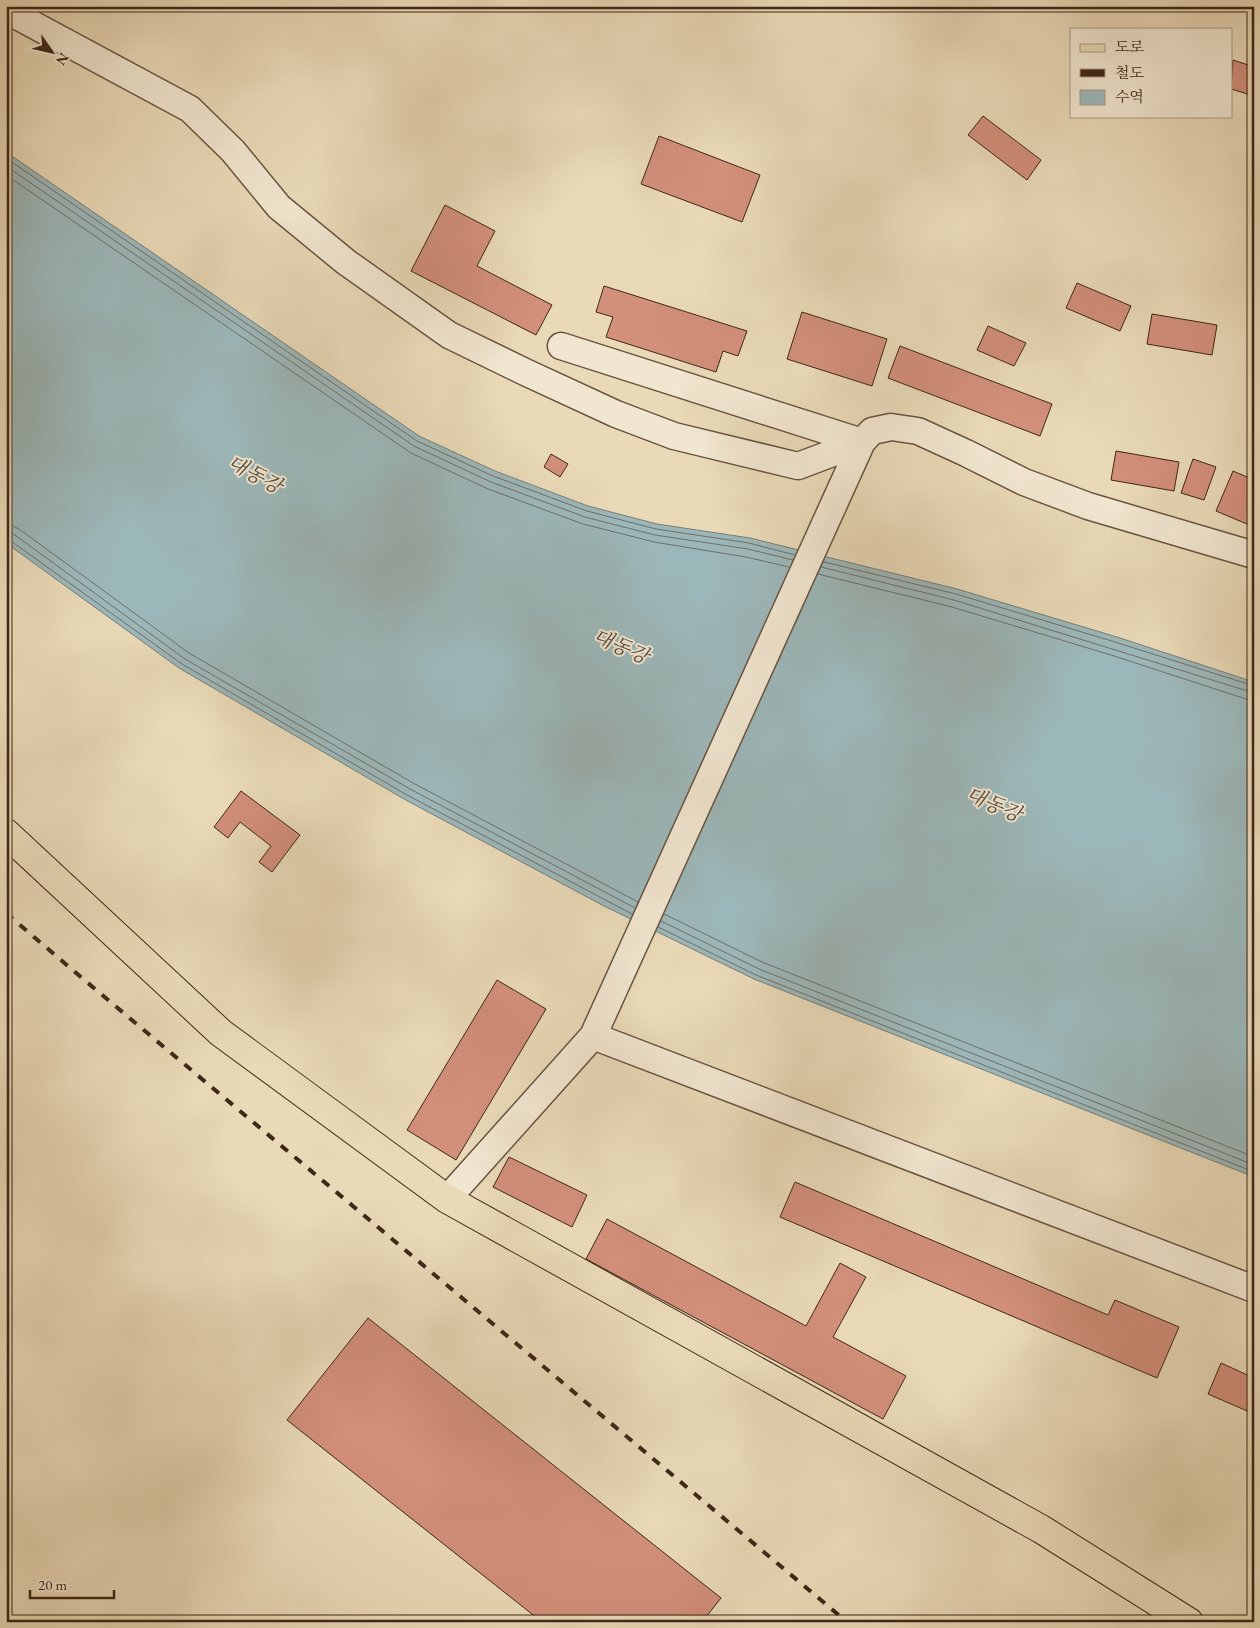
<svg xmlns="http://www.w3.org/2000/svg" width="1260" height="1628" font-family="'EB Garamond','Noto Serif KR',serif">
<rect width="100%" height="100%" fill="#e9d9b7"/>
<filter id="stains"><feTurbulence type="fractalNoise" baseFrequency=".004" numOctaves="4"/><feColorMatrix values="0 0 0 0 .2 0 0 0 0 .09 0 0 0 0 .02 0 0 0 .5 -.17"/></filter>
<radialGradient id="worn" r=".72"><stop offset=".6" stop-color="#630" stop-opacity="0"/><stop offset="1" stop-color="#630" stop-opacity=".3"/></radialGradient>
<path fill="#9cb7b9" stroke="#777d79" d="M6,152l413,284 76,35 93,35 69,18 93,14 207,51 160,48 137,45v495l-500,-198 -152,-74 -198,-106 -225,-131 -173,-125z"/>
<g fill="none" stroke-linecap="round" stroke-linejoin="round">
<path stroke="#6e6f68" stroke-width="1" d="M6,158l411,283 76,35 94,35 69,18 93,14 46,12
M6,166l408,280 77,36 94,35 70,18 93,14 45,11
M6,175l405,278 77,36 95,35 71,18 92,15 43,10
M6,526h7l6,3 170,124 224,130 225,119
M6,533l9,2 170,124 225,130 225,119
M6,539l5,2 171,123 225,131 225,119
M824,562l132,32 159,48 139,44
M821,567l133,33 300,93
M818,574l134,33 159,48 135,44 8,1
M664,914l98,48 492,195
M661,921l98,48 495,196
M658,927l98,48 498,197"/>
</g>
<path fill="#d28f7a" stroke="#3f2718" d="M1233,60l21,7v29l-23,-7z
M983,116l58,44 -14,20 -59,-45z
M659,136l101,39 -18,47 -101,-38z
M445,205l50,26 -18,35 75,39 -16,30 -125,-64z
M1077,283l54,23 -11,25 -54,-23z
M604,286l143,45 -9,25 -15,-5 -7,21 -110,-35 7,-20 -17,-5z
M802,312l85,27 -15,47 -85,-27z
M1152,314l65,11 -5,30 -65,-11z
M988,326l38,17 -12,23 -37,-16z
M900,346l152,58 -12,32 -152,-58z
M1116,451l63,11 -5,29 -63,-11z
M551,454l17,10 -8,13 -16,-10z
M1193,459l23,8 -12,33 -23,-7z
M1233,471l21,9v47l-38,-16z
M241,791l59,44 -28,37 -13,-10 12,-16 -31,-24 -12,16 -14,-11z
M497,980l49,29 -90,151 -49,-30z
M509,1157l78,38 -15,32 -79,-40z
M795,1182l313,133 7,-15 64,27 -22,51 -377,-161z
M607,1219l199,107 34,-63 26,14 -33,60 73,39 -23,43 -297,-160z
M368,1318l353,280 -19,24h-160l-255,-202z
M1221,1363l33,15v36l-46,-20z"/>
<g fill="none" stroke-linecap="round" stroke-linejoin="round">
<defs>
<path id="street" d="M6,10l184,99 43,42 46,56 67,55 103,73 76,37 91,42 58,22 124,30 64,-24
M561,346l301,96
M593,1036l269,-594 10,-11 19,-4 27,4 48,22 58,29 64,24 166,49
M447,1199l146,-163 661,253"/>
<path id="primary" d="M6,833l215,200 226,166 594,330 148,93"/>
</defs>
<use href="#street" stroke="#6a5440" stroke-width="29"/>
<use href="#primary" stroke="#3f2718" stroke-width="30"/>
<use href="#street" stroke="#f1e6d0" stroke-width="26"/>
<use href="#primary" stroke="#e9d9b7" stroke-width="28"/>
<path stroke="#3f2718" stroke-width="4" stroke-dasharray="9 9" stroke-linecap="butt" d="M6,913l76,65 765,644"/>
</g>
<g text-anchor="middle" stroke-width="4" stroke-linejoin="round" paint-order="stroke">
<g font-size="20" font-style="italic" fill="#564b40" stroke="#f1e6d0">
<text transform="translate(255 474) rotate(28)" y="7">대동강</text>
<text transform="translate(621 646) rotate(23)" y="7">대동강</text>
<text transform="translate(994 804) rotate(23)" y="7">대동강</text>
</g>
</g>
<rect width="1260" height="1628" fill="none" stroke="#e9d9b7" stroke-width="25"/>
<rect x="8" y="8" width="1245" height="1613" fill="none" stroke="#3f2718" stroke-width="2.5"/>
<rect x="12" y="12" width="1235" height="1603" fill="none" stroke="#3f2718"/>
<rect x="1070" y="28" width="162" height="90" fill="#f1e6d0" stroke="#aa9a86"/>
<rect x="1080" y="44" width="25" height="8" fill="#e9d9b7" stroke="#aa9a86"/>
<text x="1115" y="52" font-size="15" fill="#3f2718">도로</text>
<rect x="1080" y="69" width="25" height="8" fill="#3f2718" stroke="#aa9a86"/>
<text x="1115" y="78" font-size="15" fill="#3f2718">철도</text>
<rect x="1080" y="90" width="25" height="15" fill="#9cb7b9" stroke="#aa9a86"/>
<text x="1115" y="102" font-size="15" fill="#3f2718">수역</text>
<g transform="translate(52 52) rotate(124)" stroke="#f1e6d0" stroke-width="4" paint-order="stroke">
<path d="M0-4L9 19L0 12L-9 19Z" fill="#3f2718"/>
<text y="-8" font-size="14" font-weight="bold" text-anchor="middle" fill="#3f2718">N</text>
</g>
<path d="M30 1590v8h84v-8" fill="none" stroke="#3f2718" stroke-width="2.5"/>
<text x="38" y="1590" font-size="15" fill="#3f2718" stroke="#f1e6d0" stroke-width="4" paint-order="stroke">20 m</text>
<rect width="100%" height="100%" filter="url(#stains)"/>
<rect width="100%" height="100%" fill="url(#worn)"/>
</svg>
